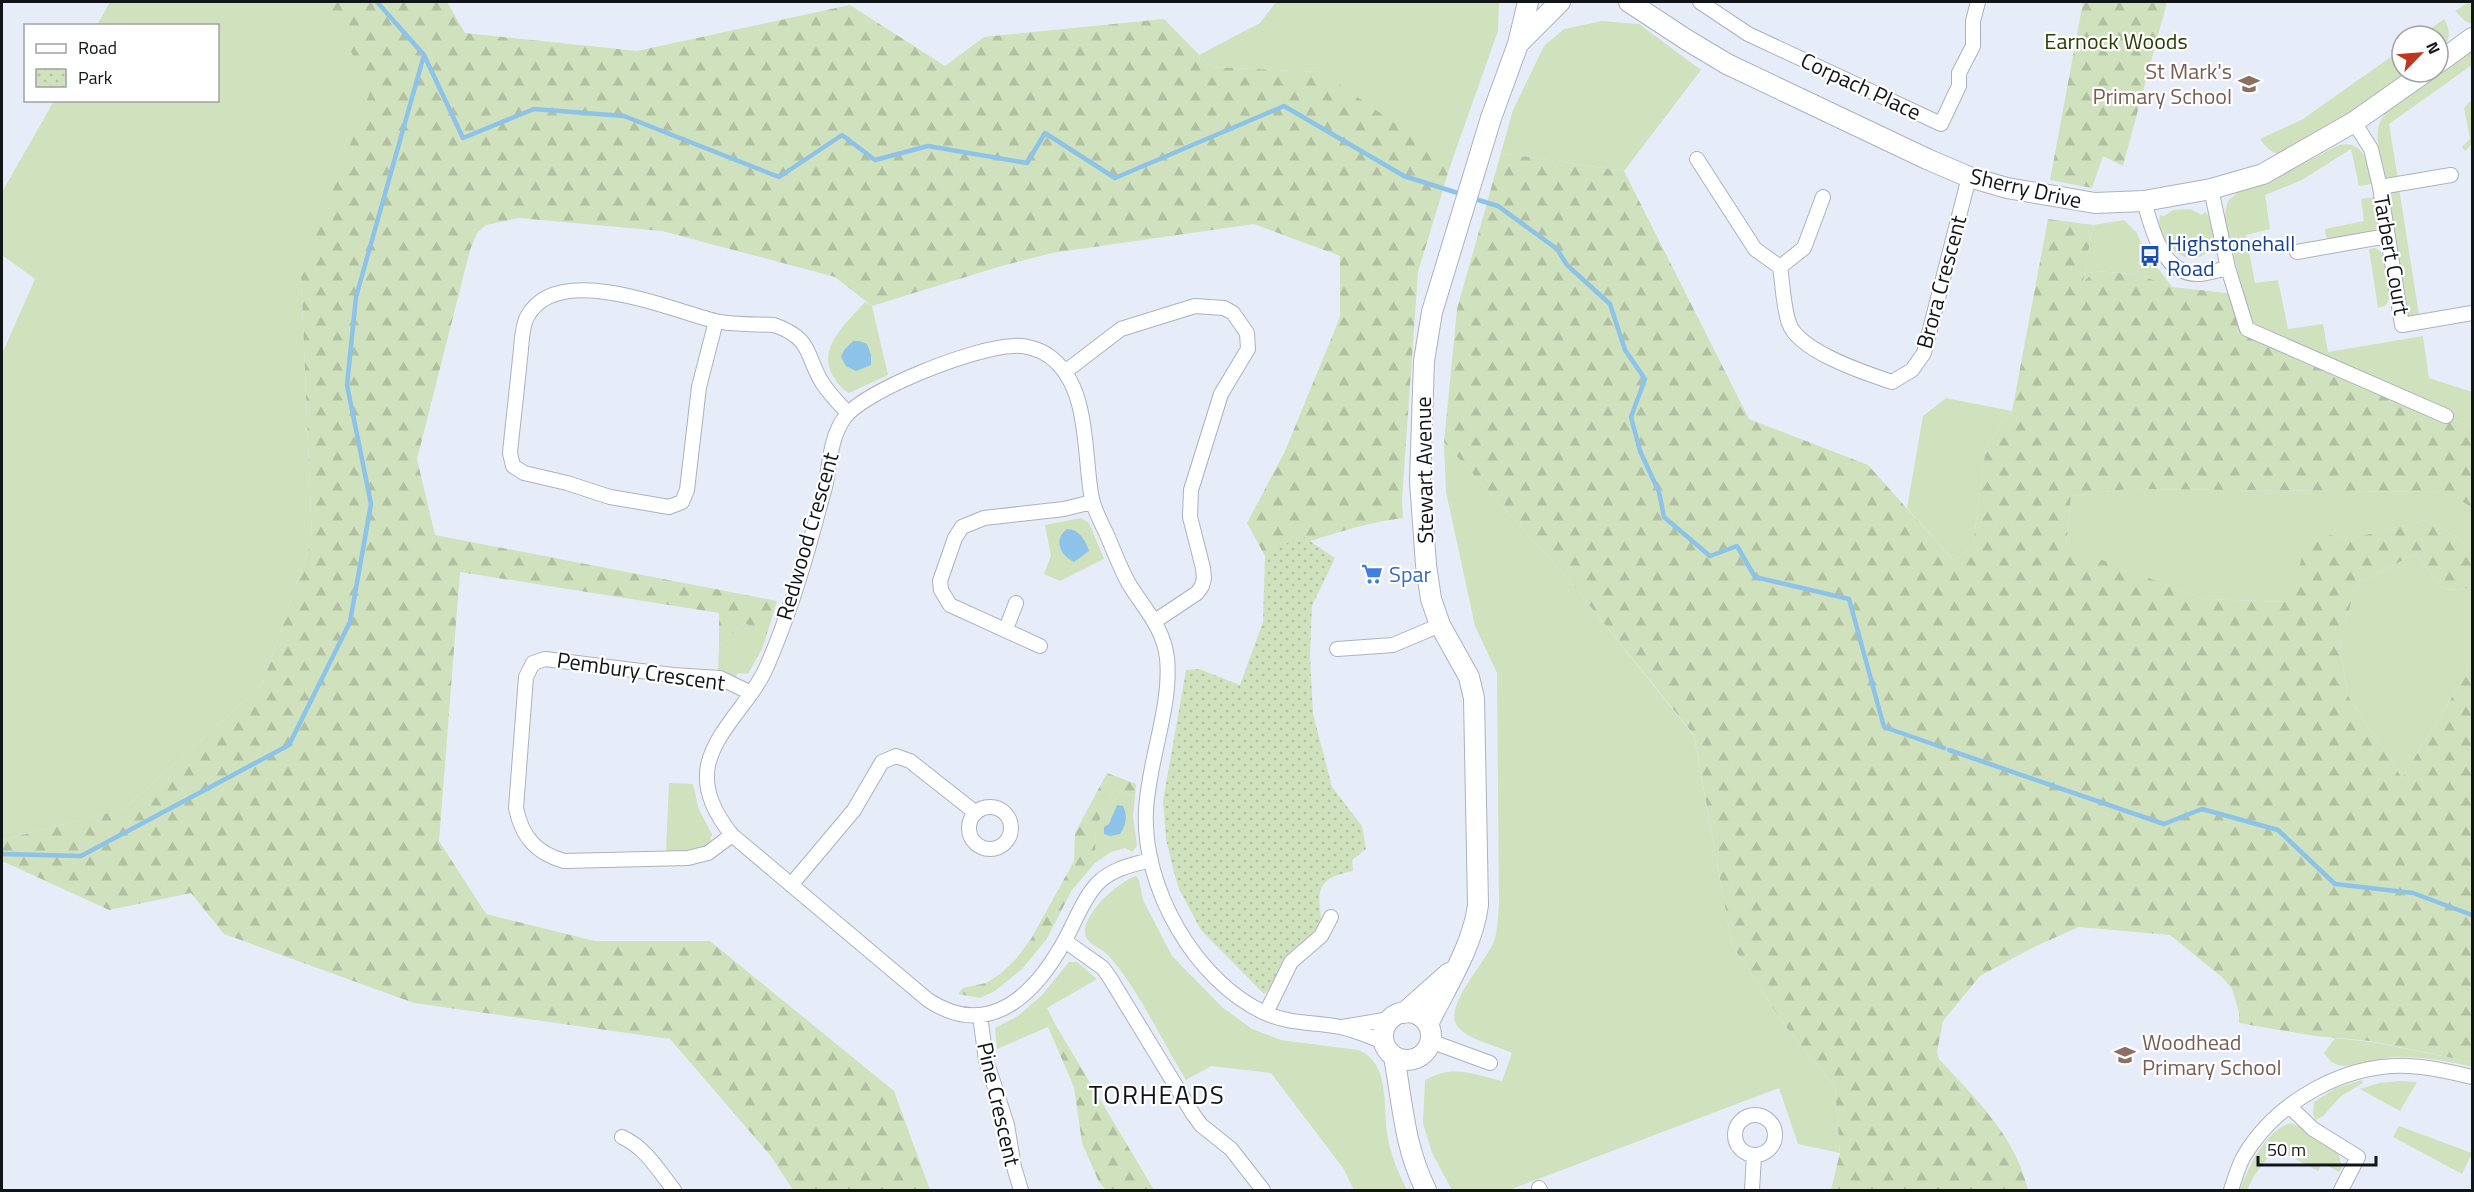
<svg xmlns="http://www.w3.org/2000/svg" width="2474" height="1192" font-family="'Titillium Web',sans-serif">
<defs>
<pattern id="forest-firs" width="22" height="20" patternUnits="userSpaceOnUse" patternTransform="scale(1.5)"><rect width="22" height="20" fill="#d0e1bd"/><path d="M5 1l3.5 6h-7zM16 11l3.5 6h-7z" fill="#b2c0a2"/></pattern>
<pattern id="park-dots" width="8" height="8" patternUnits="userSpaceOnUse" patternTransform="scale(1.5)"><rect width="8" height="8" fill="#d0e1bd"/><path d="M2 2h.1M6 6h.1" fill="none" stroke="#b2c0a2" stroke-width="1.8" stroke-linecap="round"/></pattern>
</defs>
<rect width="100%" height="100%" fill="#e6edf8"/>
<path fill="#d0e1bd" d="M110,2h219l46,95 -74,178 11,264 -50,146 -138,124 -122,31v-486l33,-75 -33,-24v-63l52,-91 164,-1v-74l-121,-1z
M1276,2h223l-1,29 -49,138 -127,-97 -111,-5 -12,-12 61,-32z
M2469,2h3v22l-7,-3 -10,-10z
M2444,19c8,13 6,24 -6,33v-16h-18z
M1602,21l37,3 62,46 -77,101 -123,-18 12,-43 31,-64 20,-17z
M2402,49v23h8l-64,45 -67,37c-9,-2 -13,-7 -19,-15l43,-20z
M2472,50v15l-83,59 9,55 -14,2c-3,-23 -14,-50 2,-69z
M2470,101l2,2v41l-7,7 -3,-4 8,-8 -6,-31z
M2339,145c26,-5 29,20 33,39l-13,2 -8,-37 -49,31 -37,15 5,34 -24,6 9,48 23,-3 10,49 35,-5 5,28 95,-16 6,42 43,14v36l-225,-99 -11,-35 7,-2 -18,-70v-9l3,-12 10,-9 37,-14z
M2399,188l20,127 -13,2 -20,-126z
M2374,197l5,28 -5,7 -44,7 -4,-2 -1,-8 39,-8 -3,-22z
M2190,209l12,6 3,-3 7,8 3,19c-16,42 -62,6 -55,-24l4,1 9,-6z
M2124,220l13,13 8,18 27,36 -32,-12 -43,-4 -14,11 10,-57z
M2375,248l6,3 2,4 7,43 -4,7 -8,3 -9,-59z
M865,302l7,4 16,69 -39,18c-7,-4 -12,-10 -16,-17 -17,-29 15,-54 32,-74z
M1946,398l66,13 -26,35 -13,99 -19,16 -47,-53 16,-92z
M1444,442l125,138 125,156 38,209 51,78 52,64 5,66 -42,-9 -19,-56 -270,102h-57l-20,-37 -9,-30 2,-43c28,-16 48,-6 77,1l10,-28c-16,-8 -42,-12 -54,-26 -17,-19 29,-66 36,-86 4,-11 4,-25 5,-37l-2,-231 -22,-47 -29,-134z
M2128,489l322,3 22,16v42l-13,-12 -33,-18 -77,19 -40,-8 -18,71 -88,-3 -137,-52 5,-51z
M1081,518l8,5 15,36 -44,22 -16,-7 7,-18 -6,-31z
M2416,553l27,37 29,-2v-2v79l-70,113 -54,-82 -8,-48 15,-62z
M744,623l23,11 -5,15 -14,25 -10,-1 -2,4 -18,-6 1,-25z
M669,783l24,1 6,26 13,24 -2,6 3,2c-14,10 -30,9 -47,9z
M1114,791l21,5 -2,20 4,30 -5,6 -7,-4 -14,4 -16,11 1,-36z
M1136,876l3,4 4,20 29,56 50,51 30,22 29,11 77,10c32,12 25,55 29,83 3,21 11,39 20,57h-53l-11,-22 -72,-95 -60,-7 -25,14c-22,-36 -42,-78 -67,-112 -4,-4 -8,-10 -12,-14 -6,-6 -18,-9 -21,-17 -8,-20 33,-56 50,-61z
M1069,962h8l20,17 -50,29 8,16 -58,25 -2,-21 23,-12 24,-21z
M2335,1038l37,4 100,20v5c-26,-6 -52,-11 -79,-10 -16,1 -40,12 -55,8 -7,-2 -10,-7 -14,-12z
M2362,1080l1,3 -22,13 -18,20 -8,4 -2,-6 1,-12 22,-14z
M2400,1081l17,1 -17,29 -40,-22 19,-6z
M2291,1123l11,5 13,11 23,13 4,15 -3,5 -17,-9 -4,8 -43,-23 -21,28 -7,14h-7c8,-22 26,-61 51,-67z
M2399,1126l73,27 -10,21 -69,-37z"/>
<path fill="url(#forest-firs)" d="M328,2h119l18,31 172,18 213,-46 95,61 39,-29 180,-18 47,48 111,5 129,91 -33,109 -16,228 1,18c-47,6 -92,23 -138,38l-18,-33 38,-72 55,-134v-61l-86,-32 -202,29 -54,14 -126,39 -37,-29 -173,-46 -143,-13 -33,7 -9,8 -7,17 -53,209 18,76 342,66 -10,33 -23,-11 -25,23v-33l-259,-41 -21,269 47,73 109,27h115l184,150 36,99h-137l-23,-35 -100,-116 -256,-36 -190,-69 -33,-41 -82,17 -107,-49v-21l122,-31 138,-124 50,-146 -11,-264 69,-183z
M2083,2h84l-44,164 -20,-10 -11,32 -42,-8z
M1501,153l123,18 125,248 119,46 86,96 19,-16 13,-99 26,-35 36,-192 45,6 -10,57 13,-11 44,4 32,12 64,7 11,35 225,99v80l-23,-16 -321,-3 -57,7 -5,50 137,53 87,3 19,-72 40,9 77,-19 33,18 13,12v38l-29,2 -27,-37 -61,33 -15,62 8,48 54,82 70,-113v397l-102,-21 -55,-5 -76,-13v-10l-7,-24 -9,-11 -53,-43 -91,-8 -43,19 -56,30 -37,45 -6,31 2,7c36,39 77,78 89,131h-197l9,-37 -5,-66 -52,-64 -51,-78 -38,-210 -125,-155 -125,-138 13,-133z
M1107,773l29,11 -1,12 -21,-5 -18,36 -1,36 -23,27 -26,50 -24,29 -27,22 -15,7 -22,-4 5,-6 23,-5 14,-9 15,-14 16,-21 43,-78 1,-28z
M1055,1024l99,166h1h-49l-7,-8 -17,-39 -8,-56 -26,-60z"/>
<path fill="url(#park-dots)" d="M1301,535l34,23 -23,48 -2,49 3,59 19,73 30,39 4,23 -14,11 1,11c-24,5 -37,11 -33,38 1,6 2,13 -2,18 -8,13 -25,19 -34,32 -7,10 -9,28 -20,35l-63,-64 -22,-41 -5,-16 -8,-34 -3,-38 23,-131 13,-1 41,16 23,-63 2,-66z"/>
<path fill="#8dc3e8" d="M853,341h6l8,3 4,11v10l-15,6 -10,-5 -5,-9 3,-7z
M1067,529c12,0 19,12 22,22l-15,11c-14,-7 -21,-22 -7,-33z
M1117,805l6,1c5,9 3,20 -3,28l-10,2 -6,-2v-7l5,-3z"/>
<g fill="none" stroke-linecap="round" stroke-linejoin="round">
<path stroke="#8dc3e8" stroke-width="4.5" d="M377,2l47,53
M1472,198l26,8 59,43 10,16 43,39 15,46 20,29 -14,38 9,34 19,41 5,25 46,39 27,-10 18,31 94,22 35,128 60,21
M1949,750l215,74 38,-15 76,21 57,54 78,9 59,22
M2,854l79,2 208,-111 61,-123 21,-118 -24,-119 9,-88 68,-242 39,83 71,-29 90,7 155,61 63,-42 33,25 53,-14 99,17 18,-30 70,45 169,-72 120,70 60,19"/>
<defs>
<path id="street" d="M1700,2l48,32 193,90 18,-38v-13l14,-27v-25l5,-19
M2354,122l17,27 9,38 22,138 70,-12
M1697,159l58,90 25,18c3,18 3,39 9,56 9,28 76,50 103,59l20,-12 12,-17 45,-176
M2380,187l71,-12
M2211,189l17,79 19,61 199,87
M2144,201c8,28 18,75 56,73 9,-1 19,-4 28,-6
M2297,252l90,-16
M1780,267l24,-19 19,-51
M716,321l-17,66 -12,103 -5,12 -13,5 -59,-10 -43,-14 -43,-10 -11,-7 -3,-13c3,-31 7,-63 10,-95 2,-13 1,-29 7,-41 30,-57 143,-7 188,4 19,4 40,3 59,4 40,14 31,31 49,59 7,10 16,20 25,29
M1066,371l55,-42 74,-23 29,2 9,5 14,20 1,16 -27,45 -30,96 -1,27 13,51 1,10 -2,8 -5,7 -42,28
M1006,629l10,-26
M1040,646l-90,-41 -9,-15 -1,-9 15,-43 7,-11 22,-9 80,-9 28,-7
M1337,649l56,-4 47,-20
M969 828a21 21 0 1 1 42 0a21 21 0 1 1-42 0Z
M732,835l-24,18 -20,5 -124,3c-28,-8 -42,-24 -48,-53l10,-131 7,-14 12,-4 128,16 47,3 31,15
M1151,860c-20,5 -40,9 -54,24 -14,15 -22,38 -32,56 -29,53 -75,101 -137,60l-196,-165c-16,-20 -29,-43 -24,-70 8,-36 45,-65 59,-99 20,-46 36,-97 49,-146 3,-12 7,-25 10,-37 4,-23 5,-47 19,-66 22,-28 131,-70 168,-71 12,-1 26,3 36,10 42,30 34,99 43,143 3,13 10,25 15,36 7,16 13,33 22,49 15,24 35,45 38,74 5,48 -19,104 -21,153 -4,76 49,170 119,202 24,11 50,9 75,14 15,3 30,10 44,15
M791,885l63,-75 28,-48 14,-6 14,5 66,52
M1065,941l38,27 7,10 83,136 8,11 30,24 32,41
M1266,1013l25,-51 30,-26 10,-19
M980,1016l6,44 21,65 7,42 7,23
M1342,1027l48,-8
M1430,1041l60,22
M2289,1106l24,23 45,28 -17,33
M1735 1135a20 20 0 1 1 40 0a20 20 0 1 1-40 0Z
M622,1137c24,11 36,33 52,53
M1539,1188l1,2
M1752,1190l2,-35
M2231,1190c4,-11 7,-24 13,-34 33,-55 101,-93 165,-90 22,1 43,6 63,11"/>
<path id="secondary" d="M1629,2l58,38 40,24 200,95 42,18 38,11 88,15 49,-2 67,-12 52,-15 91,-52 71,-50
M1518,44l42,-42
M2438,63l34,-25
M1383 1036a24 24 0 1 1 48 0a24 24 0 1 1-48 0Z
M1404,1013l45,-40
M1428,1024c18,-37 45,-78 50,-119l-4,-207 -5,-21 -29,-52 -9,-26 -5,-34 -6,-84 4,-120 8,-49 59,-194 27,-74 10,-42
M1394,1057c9,48 10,89 32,133"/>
</defs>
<use href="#street" stroke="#acb2bd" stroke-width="16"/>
<use href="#secondary" stroke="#acb2bd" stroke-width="22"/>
<use href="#street" stroke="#fff" stroke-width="14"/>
<use href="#secondary" stroke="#fff" stroke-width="20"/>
</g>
<defs>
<symbol id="school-bare" viewBox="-9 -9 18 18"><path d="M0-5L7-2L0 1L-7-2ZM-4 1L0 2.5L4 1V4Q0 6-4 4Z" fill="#8d6e63" stroke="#fff" stroke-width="2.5" paint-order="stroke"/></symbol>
<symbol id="bus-bare" viewBox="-9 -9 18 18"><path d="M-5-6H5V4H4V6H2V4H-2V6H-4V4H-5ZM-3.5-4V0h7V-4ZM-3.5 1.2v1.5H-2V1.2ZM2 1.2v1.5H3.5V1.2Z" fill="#1a4fb4" stroke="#fff" stroke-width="2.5" paint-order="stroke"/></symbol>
<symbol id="supermarket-bare" viewBox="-9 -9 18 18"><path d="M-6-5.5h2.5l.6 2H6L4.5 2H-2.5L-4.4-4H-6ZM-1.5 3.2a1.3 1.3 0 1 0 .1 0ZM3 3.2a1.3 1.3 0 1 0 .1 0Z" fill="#3f7fe0" stroke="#fff" stroke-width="2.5" paint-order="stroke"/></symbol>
</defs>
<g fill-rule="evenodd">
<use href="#school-bare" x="2234" y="69" width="30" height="30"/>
<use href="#bus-bare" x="2135" y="241" width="30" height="30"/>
<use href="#supermarket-bare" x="1357" y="559" width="30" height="30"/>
<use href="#school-bare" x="2110" y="1040" width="30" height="30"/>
</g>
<g text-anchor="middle" stroke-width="4.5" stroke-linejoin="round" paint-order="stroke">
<g font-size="22" fill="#293e03" stroke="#fff">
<text x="2116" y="49">Earnock Woods</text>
</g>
<g font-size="22" fill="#785e54" stroke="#fff" text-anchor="end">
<text x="2232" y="79">St Mark's<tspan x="2232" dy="25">Primary School</tspan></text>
<text x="2142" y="1050" text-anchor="start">Woodhead<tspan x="2142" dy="25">Primary School</tspan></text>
</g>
<g font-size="22" fill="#121518" stroke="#fff">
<text transform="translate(1861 86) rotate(25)" y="8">Corpach Place</text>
<text transform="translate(2026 188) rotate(13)" y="8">Sherry Drive</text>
<text transform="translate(2392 255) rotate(80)" y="8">Tarbert Court</text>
<text transform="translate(1941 282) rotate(-75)" y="8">Brora Crescent</text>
<text transform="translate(1424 470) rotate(-91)" y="8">Stewart Avenue</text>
<text transform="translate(807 536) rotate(-74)" y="8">Redwood Crescent</text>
<text transform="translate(641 671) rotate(8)" y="8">Pembury Crescent</text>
<text transform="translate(999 1104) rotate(77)" y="8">Pine Crescent</text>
</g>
<g font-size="22" fill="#164399" stroke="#fff" text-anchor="start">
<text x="2167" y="251">Highstonehall<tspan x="2167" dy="25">Road</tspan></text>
</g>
<g font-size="22" fill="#366cbe" stroke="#fff" text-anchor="start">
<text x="1389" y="582">Spar</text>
</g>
<g font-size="26" letter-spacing="1.5" fill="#121518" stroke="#fff">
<text x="1157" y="1104">TORHEADS</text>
</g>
</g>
<rect width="2474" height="1192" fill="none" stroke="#121518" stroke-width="6"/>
<rect x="24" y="24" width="195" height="78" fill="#ffffff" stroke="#a0a1a3" stroke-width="1.5"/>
<rect x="36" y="44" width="30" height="9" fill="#ffffff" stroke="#a0a1a3" stroke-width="1.5"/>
<text x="78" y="54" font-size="18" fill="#121518">Road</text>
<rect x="36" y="69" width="30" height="18" fill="url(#park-dots)" stroke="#a0a1a3" stroke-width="1.5"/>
<text x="78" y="84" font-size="18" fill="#121518">Park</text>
<g transform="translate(2420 54) rotate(65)"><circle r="28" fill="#ffffff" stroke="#a0a1a3" stroke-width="1.5"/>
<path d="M0-4.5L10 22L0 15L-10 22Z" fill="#c2361f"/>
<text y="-9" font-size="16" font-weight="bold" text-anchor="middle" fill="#121518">N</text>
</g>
<path d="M2258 1156v9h118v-9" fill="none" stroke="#121518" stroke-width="3"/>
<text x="2267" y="1156" font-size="18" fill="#121518" stroke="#ffffff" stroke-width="4.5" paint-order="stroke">50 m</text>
</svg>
